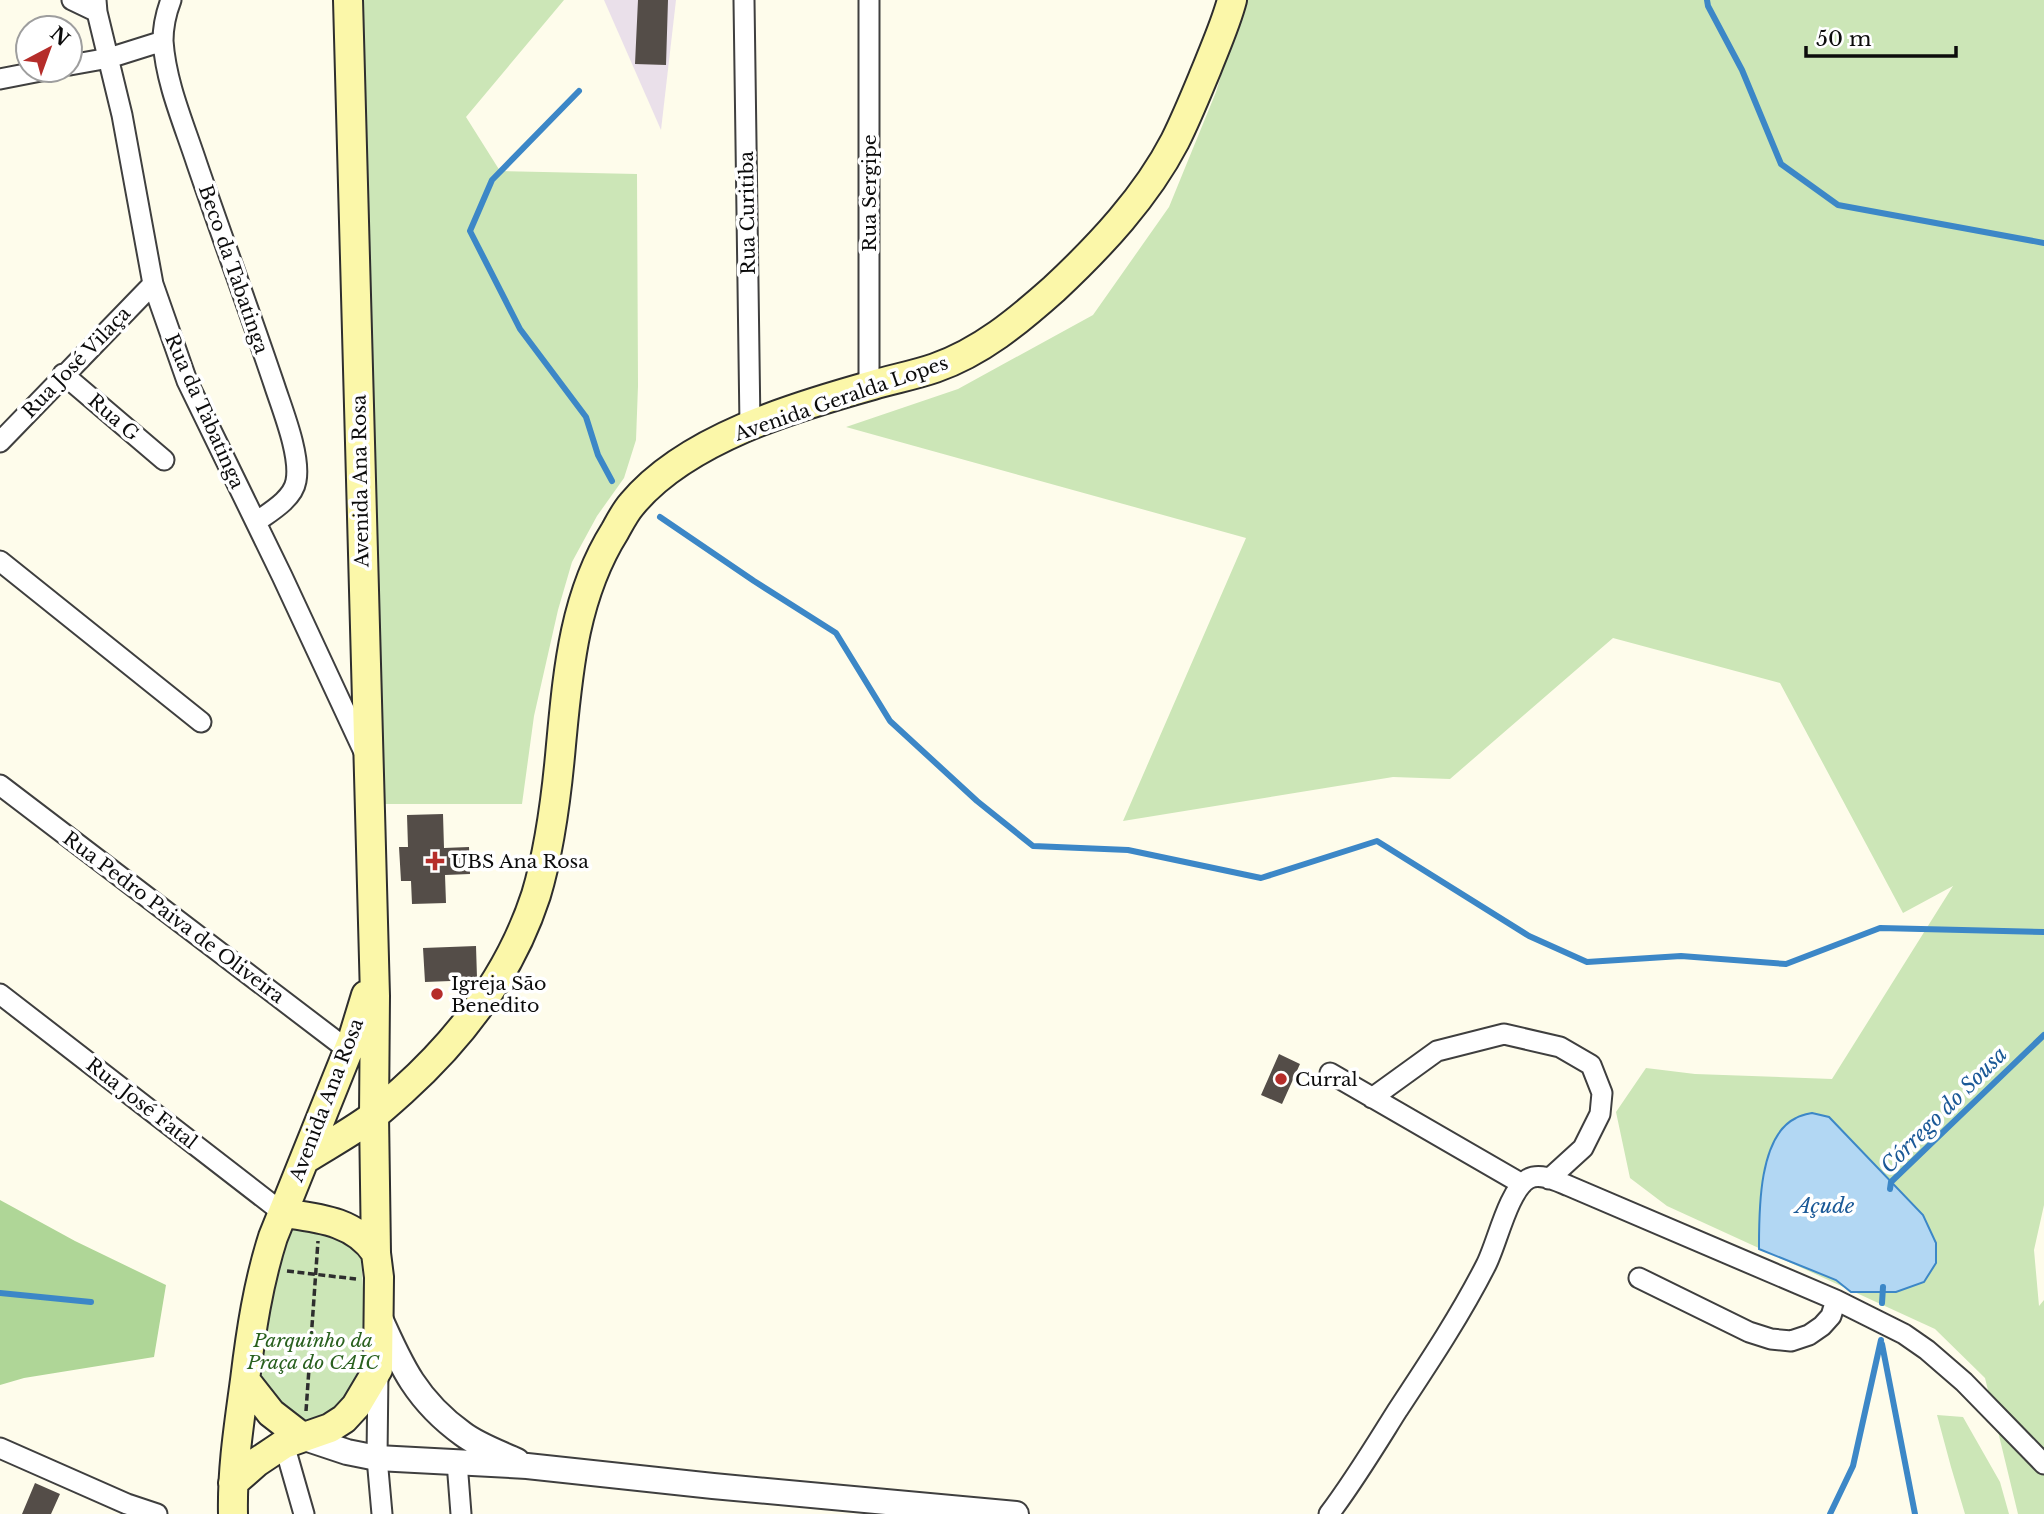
<svg xmlns="http://www.w3.org/2000/svg" width="2044" height="1514" font-family="'Libre Baskerville',serif">
<rect width="100%" height="100%" fill="#fefceb"/>
<path fill="#eae0ea" d="M604,0h72l-15,130z"/>
<path fill="#cce6b7" d="M359,0h205l-98,117 34,54 137,3 1,212 -2,54 -12,38 -27,38 -25,46 -14,48 -24,106 -12,88h-144z
M1244,0h800v1205l-10,45 5,56 5,-6v214h-26l-33,-136 -50,-49 -268,-123 -37,-28 -14,-66 30,-44 49,6 137,5 121,-193 -50,27 -123,-230 -167,-45 -163,141 -57,-2 -270,44 123,-283 -400,-111 112,-38 135,-74 76,-108 47,-115z
M305,1229l33,6 23,20 5,83v24l-24,46 -24,14 -17,-1 -36,-32 -4,-12v-28l24,-114 7,-5z
M1937,1415l26,2 37,65 9,32h-44l-14,-47z"/>
<path fill="#afd697" d="M0,1200l75,41 91,44 -12,72 -130,21 -24,7z"/>
<path fill="#b2d7f3" stroke="#3c87c7" stroke-width="2" d="M1812,1113l17,4 94,98 13,28v20l-12,19 -28,10h-45l-15,-12 -77,-31c0,-36 -1,-113 37,-131 5,-3 11,-4 16,-5z"/>
<g fill="none" stroke-linecap="round" stroke-linejoin="round">
<path stroke="#3c87c7" stroke-width="6" d="M1707,0l1,6 34,64 39,94 57,41 206,38
M579,91l-87,89 -22,51 50,98 66,88 12,38 14,26
M660,517l94,64 82,52 54,88 87,80 56,45 95,4 133,28 116,-37 152,95 58,26 94,-6 105,8 94,-36 164,4
M1890,1189l1,-7 153,-147
M0,1293l91,9
M1882,1303l1,-16
M1882,1344l33,170
M1830,1514l23,-48 28,-126"/>
</g>
<path fill="#544d48" d="M638,0h30l-2,65 -31,-1z
M443,814l1,34 25,-1 1,27 -25,1 1,28 -34,1 -1,-23h-10l-2,-34h9l-1,-32z
M476,946l1,32 -1,2 -51,2 -2,-34z
M1279,1054l21,10 -18,40 -21,-9z
M35,1483l25,11 -9,20h-29z"/>
<g fill="none" stroke-linecap="round" stroke-linejoin="round">
<defs>
<path id="minor" d="M72,0l25,12
M96,0l1,12 25,103 31,169 34,97 95,195 82,176
M171,0c-5,13 -8,27 -8,41 3,43 21,83 34,123 25,73 52,146 77,220 8,25 27,71 22,97 -3,18 -26,31 -40,41
M744,0l6,426
M869,0v386
M70,65l39,-7 54,-17
M0,79l46,-9
M63,374l101,86
M0,442l153,-158
M0,561l201,161
M0,785l348,265
M0,994l283,219
M1330,1073l192,111
M1372,1098l65,-47 67,-17 56,13 31,18 11,28 -2,21 -17,34 -34,31
M1639,1278l110,54 22,7 20,2 18,-6 13,-9 9,-10 5,-16
M378,1370l-1,88 5,56
M284,1444l20,70
M0,1448l127,56 30,10
M457,1462l4,52
M1329,1514c25,-33 46,-68 68,-103 31,-47 63,-95 89,-146 11,-21 22,-74 42,-86 12,-7 29,2 41,7l267,114 68,34 23,16 37,32 80,82"/>
<path id="tertiary" d="M379,1316c22,50 38,85 84,118 16,12 37,19 54,27
M302,1437l45,15 30,6 150,8 186,20 303,28"/>
<path id="secondary" d="M304,1160c22,-14 46,-27 68,-43 10,-8 20,-17 30,-26 59,-53 109,-119 134,-196 13,-43 21,-104 25,-150 7,-74 13,-149 54,-214 5,-9 10,-19 17,-27 54,-65 162,-97 241,-119 20,-6 42,-10 62,-17 46,-16 83,-47 119,-79 46,-43 92,-92 121,-148 12,-24 22,-49 32,-73 9,-23 19,-45 25,-68
M283,1213c35,5 72,8 93,40
M245,1380l26,33 31,24
M233,1483l24,-21 27,-18 46,-16 14,-9 12,-13 22,-37 1,-92 -3,-24 -2,-138 1,-119 -27,-996
M233,1514c-1,-46 6,-89 12,-134 6,-49 13,-96 28,-143l79,-196 14,-46"/>
</defs>
<use href="#minor" stroke="#3f3f3f" stroke-width="23"/>
<use href="#tertiary" stroke="#3f3f3f" stroke-width="28"/>
<use href="#secondary" stroke="#2e2e2e" stroke-width="32"/>
<path stroke="#2e2e2e" stroke-width="3.5" stroke-dasharray="7 3.5" stroke-linecap="butt" d="M287,1271l69,8
M306,1411l12,-170"/>
<use href="#minor" stroke="#fff" stroke-width="19"/>
<use href="#tertiary" stroke="#fff" stroke-width="24"/>
<use href="#secondary" stroke="#fbf7a9" stroke-width="28"/>
</g>
<g fill="#b52d2a" stroke="#fff" stroke-width="2.5">
<path d="M431.5 850.5h7v7h7v7h-7v7h-7v-7h-7v-7h7z"/>
<circle cx="437" cy="994" r="7"/>
<circle cx="1281" cy="1079" r="7"/>
</g>
<g text-anchor="middle" stroke-width="7" stroke-linejoin="round" paint-order="stroke">
<g font-size="19" fill="#0c0c0c" stroke="#fff">
<text transform="translate(869 193) rotate(-90)" y="7">Rua Sergipe</text>
<text transform="translate(747 213) rotate(-91)" y="7">Rua Curitiba</text>
<text transform="translate(234 269) rotate(71)" y="7">Beco da Tabatinga</text>
<text transform="translate(76 362) rotate(-46)" y="7">Rua José Vilaça</text>
<text transform="translate(841 398) rotate(-19)" y="7">Avenida Geralda Lopes</text>
<text transform="translate(205 411) rotate(66)" y="7">Rua da Tabatinga</text>
<text transform="translate(114 417) rotate(41)" y="7">Rua G</text>
<text transform="translate(360 481) rotate(-91)" y="7">Avenida Ana Rosa</text>
<text transform="translate(174 917) rotate(37)" y="7">Rua Pedro Paiva de Oliveira</text>
<text transform="translate(326 1100) rotate(-69)" y="7">Avenida Ana Rosa</text>
<text transform="translate(142 1103) rotate(38)" y="7">Rua José Fatal</text>
</g>
<g font-size="19" fill="#0c0c0c" stroke="#fff" text-anchor="start">
<text x="451" y="868">UBS Ana Rosa</text>
<text x="451" y="990">Igreja São<tspan x="451" dy="22">Benedito</tspan></text>
<text x="1295" y="1086">Curral</text>
</g>
<g font-size="19" font-style="italic" fill="#29601f" stroke="#fff">
<text x="313" y="1347">Parquinho da<tspan x="313" dy="22">Praça do CAIC</tspan></text>
</g>
<g font-size="21" font-style="italic" fill="#1b5997" stroke="#fff">
<text transform="translate(1944 1110) rotate(-45)" y="7">Córrego do Sousa</text>
<text x="1825" y="1213">Açude</text>
</g>
</g>
<g transform="translate(49 49) rotate(41)"><circle r="33" fill="#ffffff" stroke="#9e9e9e" stroke-width="2"/>
<path d="M0-5L12 26L0 18L-12 26Z" fill="#b52d2a"/>
<text y="-10" font-size="19" font-weight="bold" text-anchor="middle" fill="#0c0c0c">N</text>
</g>
<path d="M1806 46v10h150v-10" fill="none" stroke="#0c0c0c" stroke-width="3.5"/>
<text x="1816" y="46" font-size="21" fill="#0c0c0c" stroke="#ffffff" stroke-width="5" paint-order="stroke">50 m</text>
</svg>
